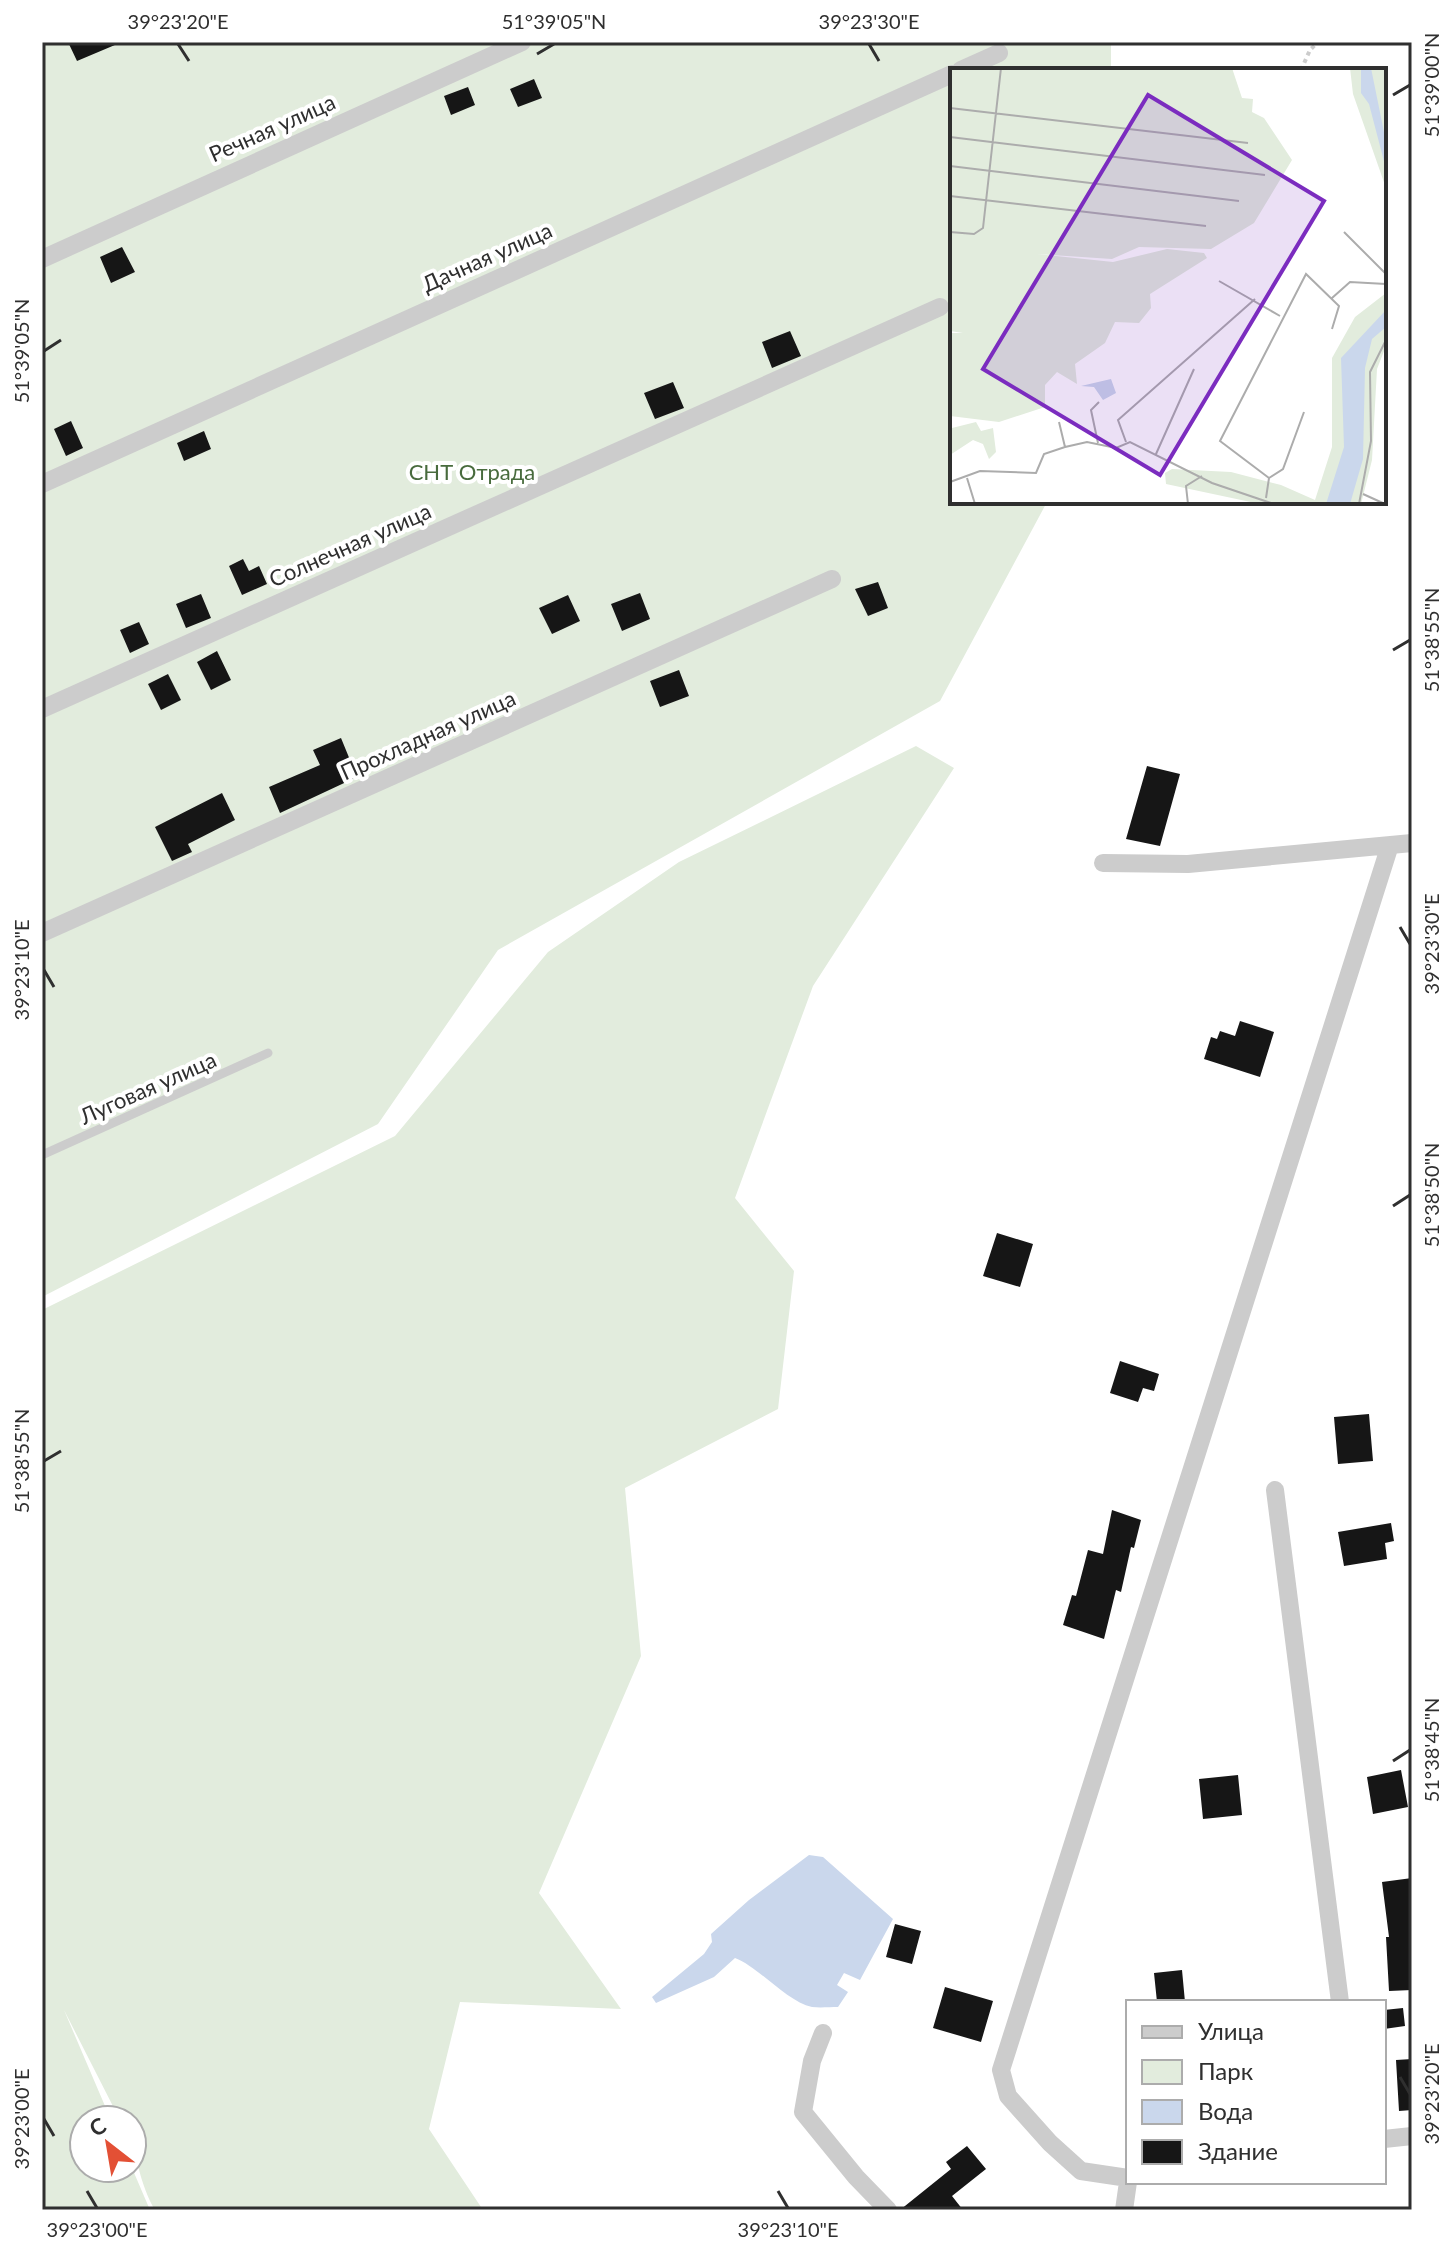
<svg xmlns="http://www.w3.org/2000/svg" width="1454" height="2252" font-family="Lato,sans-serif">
<rect width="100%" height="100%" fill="#fff"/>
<path fill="#e2ecdd" d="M42,42h1069v28h-159v432h95l-107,199 -442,249 -120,174 -336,173z
M916,746l38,22 -141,218 -78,212 59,73 -16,138 -153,79 16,168 -102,237 82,116 -161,-7 -31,127 54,81h-328c-14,-23 -23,-63 -23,-90h-12l-56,-110 47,110h-27v48h48l18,42h-108v-900l353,-174 153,-184 131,-90z"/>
<path fill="#cad7ec" d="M809,1855l14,2 70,62 -33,61 -16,-7 -7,12 11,7 -10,15c-8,0 -18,1 -26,0 -25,-5 -53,-40 -77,-49l-21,19 -58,26 -4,-6 52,-43 8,-12 -1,-8 38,-34z"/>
<path fill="#161616" d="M68,42h54l-45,19z
M534,79l8,19 -24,9 -8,-18z
M468,87l7,18 -24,10 -7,-19z
M122,247l13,25 -24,11 -11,-26z
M790,331l11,25 -29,12 -10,-26z
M673,382l11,26 -29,11 -11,-26z
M71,421l12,27 -17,8 -12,-27z
M204,431l7,18 -27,12 -7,-18z
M243,559l6,12 10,-5 8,18 -25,11 -13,-29z
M878,582l10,26 -20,8 -13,-27z
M640,593l10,26 -28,12 -11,-27z
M201,594l10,24 -25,10 -10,-24z
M568,595l12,26 -28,13 -13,-26z
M139,622l10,22 -19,9 -10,-23z
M217,651l14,29 -20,10 -14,-28z
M679,670l10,26 -29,11 -10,-26z
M168,674l13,26 -20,10 -13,-26z
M341,738l16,39 -77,36 -11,-26 51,-22 -7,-15z
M1147,766l33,8 -20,72 -34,-7z
M222,793l13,27 -47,24 4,8 -20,9 -17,-34z
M1240,1021l34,11 -14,45 -56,-18 7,-22 6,2 3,-8 15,5z
M997,1233l36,11 -13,43 -37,-11z
M1120,1361l39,13 -5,17 -11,-3 -5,14 -28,-9z
M1369,1414l4,47 -35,3 -4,-47z
M1112,1510l29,10 -7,28 -3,-1 -10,45 -5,-2 -12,49 -41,-14 9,-30 4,1 12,-46 15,4z
M1391,1523l3,18 -9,2 2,16 -43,7 -6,-34z
M1401,1770l7,37 -35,7 -6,-37z
M1238,1775l4,40 -39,4 -4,-40z
M1412,1878v112l-23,1 -3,-54h3l-7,-55z
M895,1924l26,7 -9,33 -26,-7z
M1182,1970l3,32h-28l-3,-29z
M945,1987l48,14 -12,41 -48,-14z
M1403,2008l2,18 -21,3v-19z
M1412,2059v51l-13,1 -3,-51z
M967,2146l19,23 -34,27 11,14h-63l51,-41 -5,-7z"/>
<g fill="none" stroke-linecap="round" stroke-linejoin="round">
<path stroke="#ccc" stroke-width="4" stroke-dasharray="4 4" stroke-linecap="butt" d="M1301,70l9,-20 8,-8"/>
<path stroke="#ccc" stroke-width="9" d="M42,1155l226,-102"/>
<path stroke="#ccc" stroke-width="18" d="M961,70l38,-17
M42,259l480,-217
M42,484l910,-410
M42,709l898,-402
M1103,863l85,1 224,-21
M42,933l790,-354
M1275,1490l65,512
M823,2033l-11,28 -9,51 53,65 32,33
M1384,2139l28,-3
M1128,2178l-47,-7 -31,-28 -42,-47 -7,-26 389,-1225
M1124,2210l4,-28"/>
</g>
<path fill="none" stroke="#2f2f2f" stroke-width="3" d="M178,44l11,17M869,44l10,17M537,54l17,-10M1393,95l17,-10M44,351l17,-11M1393,650l17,-10M1400,927l10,17M44,970l10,17M1393,1206l17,-11M44,1461l17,-10M1393,1761l17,-11M1400,2077l10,17M44,2119l10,17M87,2191l10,17M778,2191l10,17"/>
<g text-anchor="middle" stroke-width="8" stroke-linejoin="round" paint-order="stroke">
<g font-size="22" fill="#2f2f2f" stroke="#fff">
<text transform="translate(272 128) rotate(-24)" y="8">Речная улица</text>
<text transform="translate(487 257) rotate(-24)" y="8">Дачная улица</text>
<text transform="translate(350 545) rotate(-24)" y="8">Солнечная улица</text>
<text transform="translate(428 735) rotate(-24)" y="8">Прохладная улица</text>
<text transform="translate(148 1088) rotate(-24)" y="8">Луговая улица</text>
</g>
<g font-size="22" fill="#486b3d" stroke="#fff">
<text x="472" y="480">СНТ Отрада</text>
</g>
</g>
<g transform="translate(950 68)">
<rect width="436" height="436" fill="#fff"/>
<path d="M0,0h282l10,30 11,1 -1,13 12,6 28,42 -38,63 -43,26 -72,-2 -27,12 -75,-5 76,8 54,-13 37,4 3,5 -57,36 1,14 -12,15 -24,-1 -10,21 -30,21 2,20 -20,-12 -12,13v22l-46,15 -49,-6v-83h13l-13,-2zM400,0h36v120l-33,-94zM436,225v53l-9,23 -5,91 -11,44h-101l-94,-20 -1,-11 7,-4 59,3 50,13 34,15 17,-53v-89l23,-41zM26,354l5,9 12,-3 3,24 -7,7 -6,-15 -10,-4 -23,15 2,-27z" fill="#e2ecdd"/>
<path d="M411,0h10l15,74v27l-17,-65 -8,-11zM436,242v17l-14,12 -7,29 -2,91 -13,45h-24l18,-57 -3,-89zM161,311l5,14 -13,7 -9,-13 -13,-1z" fill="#cad7ec"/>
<path fill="none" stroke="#acacac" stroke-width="2" d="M0,40l298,35M0,69l315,38M0,98l289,35M0,128l256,30M0,164l24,2 9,-6 18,-160M394,164l42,42M269,213l61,35M382,230l18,-16 36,2M109,354l6,25 22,-5 29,6 14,-6 82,41 62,21M176,374l-8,-22 137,-121M148,375l-7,-33 8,-8M206,386l38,-85M17,410l8,26M319,410l-49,-37 86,-167 33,32 -7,23M0,414l30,-11 56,2 8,-19 21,-7M413,426l22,10M316,430l3,-20 14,-9 21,-57M238,436l-2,-18 16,-10M409,436l12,-63 -1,-69 16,-32"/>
<path fill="#7b2cbf" fill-opacity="0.15" stroke="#7b2cbf" stroke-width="4" d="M198,27l176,106 -164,274 -177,-106z"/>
<rect width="436" height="436" fill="none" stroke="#2f2f2f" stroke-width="4"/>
</g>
<rect width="1454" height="2252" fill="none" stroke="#ffffff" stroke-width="88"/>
<rect x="1126" y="2000" width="260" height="184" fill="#ffffff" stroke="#acacac" stroke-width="2"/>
<rect x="1142" y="2026" width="40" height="12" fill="#cccccc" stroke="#acacac" stroke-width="2"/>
<text x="1198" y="2040" font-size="24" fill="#2f2f2f">Улица</text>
<rect x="1142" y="2060" width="40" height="24" fill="#e2ecdd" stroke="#acacac" stroke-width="2"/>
<text x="1198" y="2080" font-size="24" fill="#2f2f2f">Парк</text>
<rect x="1142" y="2100" width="40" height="24" fill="#cad7ec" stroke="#acacac" stroke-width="2"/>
<text x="1198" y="2120" font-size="24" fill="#2f2f2f">Вода</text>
<rect x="1142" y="2140" width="40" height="24" fill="#161616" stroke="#acacac" stroke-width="2"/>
<text x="1198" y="2160" font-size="24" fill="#2f2f2f">Здание</text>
<g transform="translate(108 2144) rotate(329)"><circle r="38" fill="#ffffff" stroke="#acacac" stroke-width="2"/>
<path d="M0-6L14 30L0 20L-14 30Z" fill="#e35035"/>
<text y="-12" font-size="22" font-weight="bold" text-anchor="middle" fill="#2f2f2f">С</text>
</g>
<rect x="44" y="44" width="1366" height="2164" fill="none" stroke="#2f2f2f" stroke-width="3"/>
<g font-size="20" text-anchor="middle" fill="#2f2f2f">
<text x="178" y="29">39°23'20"E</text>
<text x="554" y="29">51°39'05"N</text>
<text x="869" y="29">39°23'30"E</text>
<text transform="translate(1432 85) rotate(-90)" y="7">51°39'00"N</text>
<text transform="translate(22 351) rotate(-90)" y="7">51°39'05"N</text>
<text transform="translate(1432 640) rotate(-90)" y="7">51°38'55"N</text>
<text transform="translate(1432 944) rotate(-90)" y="7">39°23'30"E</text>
<text transform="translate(22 970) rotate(-90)" y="7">39°23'10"E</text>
<text transform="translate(1432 1195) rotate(-90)" y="7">51°38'50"N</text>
<text transform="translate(22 1461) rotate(-90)" y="7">51°38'55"N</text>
<text transform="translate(1432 1750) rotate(-90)" y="7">51°38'45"N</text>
<text transform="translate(1432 2094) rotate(-90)" y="7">39°23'20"E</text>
<text transform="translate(22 2119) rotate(-90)" y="7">39°23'00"E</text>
<text x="97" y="2237">39°23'00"E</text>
<text x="788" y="2237">39°23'10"E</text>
</g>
</svg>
